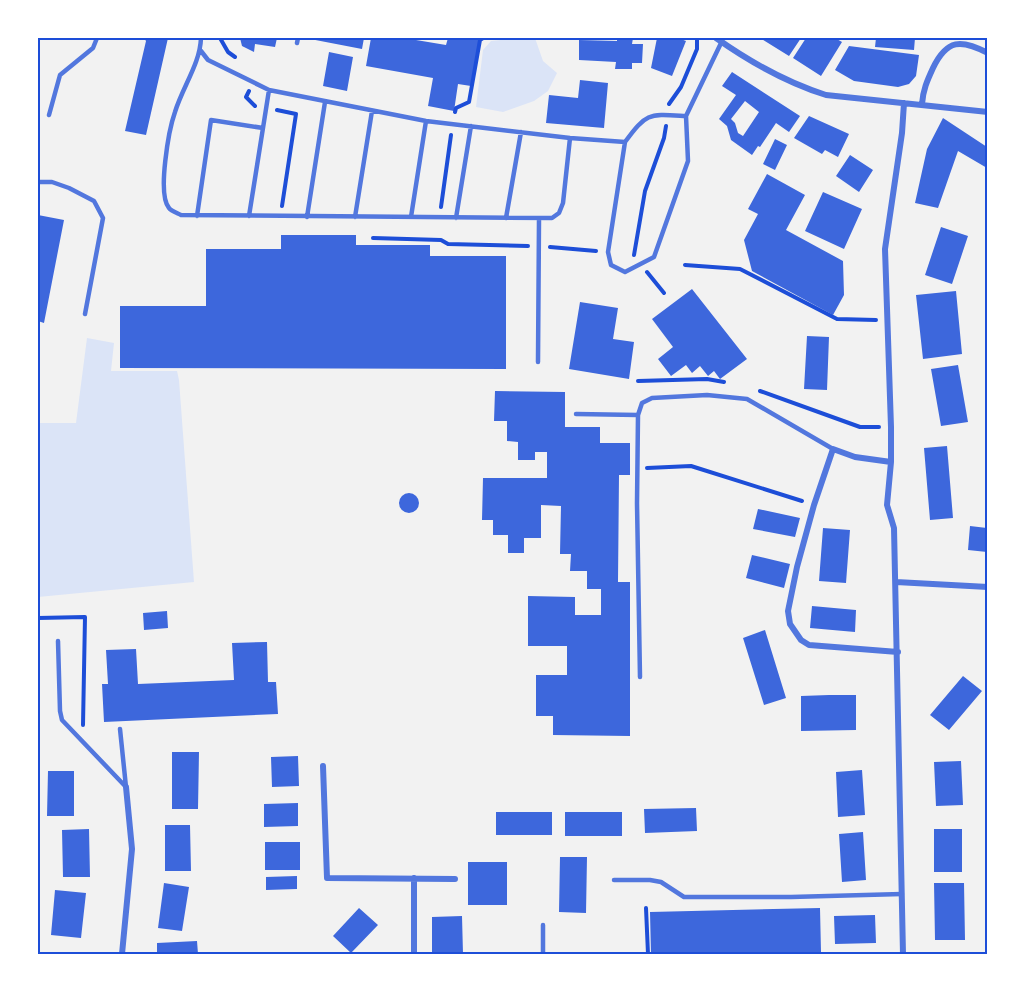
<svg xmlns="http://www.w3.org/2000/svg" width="1025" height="992" font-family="Raleway,sans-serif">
<rect width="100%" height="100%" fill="#f2f2f2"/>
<path fill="#dbe4f7" d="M520,38h15l8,23 14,12 -9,18 -14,10 -31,11 -27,-5 7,-57 8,-9z
M87,338l27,5 -3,28h66l2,9 15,202 -156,15v-174h38z"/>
<path fill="#3d67dc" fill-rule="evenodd" d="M144,38h24l-22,97 -21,-4 21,-90z
M240,38h37l-2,9 -20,-3 -1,8 -12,-6z
M305,38h59l-2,11z
M371,38h33l42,7 2,-7 31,1 -8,47 -13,-2 -4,27 -26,-5 5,-28 -67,-12z
M617,38h16l-1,6h11l-1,19h-10v6h-17l1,-7 -37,-2v-20l38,1z
M657,38h21l8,3 -14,35 -21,-8z
M760,38h41l-12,18z
M806,38h29l7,4 -21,34 -28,-18z
M876,38h39l-1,12 -39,-3z
M849,46l70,9 -3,21 -7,8 -11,3 -44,-6 -19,-11z
M329,52l24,5 -6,34 -24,-5z
M732,72l68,44 -11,16 -13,-9 -16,24 -2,-1 -6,9 -21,-15 -4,-14 -8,-7 17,-24 -14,-9zM745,101l14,11 -16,24 -5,-3 -3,-10 -4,-4z
M580,80l28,3 -4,45 -58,-5 3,-28 29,3z
M809,116l40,18 -11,23 -13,-7 -3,4 -28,-16z
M943,118l44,29v21l-29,-17 -20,57 -23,-5 12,-54z
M775,139l12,6 -12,25 -12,-6z
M850,155l23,15 -14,22 -23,-16z
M767,174l38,21 -19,35 57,31 1,34 -11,20 -81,-44 -8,-31 14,-26 -10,-5z
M823,192l39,17 -18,40 -39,-18z
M38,215l26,5 -20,103 -6,-2z
M941,227l27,9 -16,48 -27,-9z
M281,235h75v10h74v11h76v113l-386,-1v-62h86v-57h75z
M692,289l55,70 -27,20 -6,-8 -6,5 -8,-10 -8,7 -6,-8 -15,11 -13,-17 15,-12 -21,-28z
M956,291l6,63 -39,5 -7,-64z
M580,302l38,6 -5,31 21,3 -5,37 -60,-10z
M807,336l22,1 -2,53 -23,-1z
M958,365l10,57 -27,4 -10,-57z
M495,391l70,1v35h35v16h30v32h-11l-1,107h12v154l-77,-1v-19h-17v-41h31v-29h-39v-50l47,1v18h26v-26h-14v-18h-17l1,-17h-11l1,-48 -20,-1v33h-17v15h-16v-18h-15v-15h-11l1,-42h64v-26h-12v8h-17v-18l-11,-1v-20h-13z
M947,446l6,72 -23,2 -6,-72z
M399 503a10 10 0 1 1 20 0a10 10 0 1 1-20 0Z
M758,509l42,9 -5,19 -42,-8z
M970,526l17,2v24l-19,-2z
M823,528l27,2 -4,53 -27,-2z
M752,555l38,9 -6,24 -38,-10z
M812,606l44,4 -1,22 -45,-4z
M167,611l1,17 -24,2 -1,-17z
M765,630l21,68 -22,7 -21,-67z
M267,642l1,40h8l2,32 -174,8 -2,-38h6l-2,-34 30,-1 2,35 96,-4 -2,-37z
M963,676l19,15 -33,39 -19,-15z
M829,695h27v35l-55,1v-35z
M172,752h27l-1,57h-26z
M298,756l1,30 -27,1 -1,-30z
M961,761l2,44 -27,1 -2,-44z
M862,770l3,45 -27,2 -2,-45z
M48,771h26v45h-27z
M298,803v23l-34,1v-23z
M696,808l1,23 -52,2 -1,-24z
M496,812h56v23h-56z
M565,812h57v24h-57z
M165,825h25l1,46h-26z
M89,829l1,48h-27l-1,-47z
M934,829h28v43h-28z
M863,832l3,48 -24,2 -3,-48z
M265,842h35v28h-35z
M560,857h27l-1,56 -27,-1z
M468,862h39v43h-39z
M297,876v13l-31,1v-13z
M164,883l25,4 -7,44 -24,-3z
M934,883h30l1,57h-30z
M55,890l31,3 -5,45 -30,-3z
M359,908l19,17 -27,28 -18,-17z
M820,908l1,44 -170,2 -1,-42z
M875,915l1,28 -41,1 -1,-28z
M462,916l1,38h-31v-37z
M197,941l1,13h-41v-11z"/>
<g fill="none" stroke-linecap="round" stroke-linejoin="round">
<path stroke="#1d4ed8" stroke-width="4" d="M220,38l8,14 7,5
M249,91l-3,6 9,9
M669,104l12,-17 16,-38v-11
M277,110l19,4 -14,92
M455,112l1,-4 13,-6 11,-62 3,-2
M441,207l10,-72
M373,238l68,2 7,4 80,2
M550,247l46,4
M634,255l11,-64 19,-53 2,-12
M685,265l55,4 97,50 39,1
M647,272l17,21
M638,381l69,-2 17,3
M760,391l100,36h19
M647,468l44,-2 111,35
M38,618l47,-1 -2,108
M646,908l2,46
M867,954h23"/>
<path stroke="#5277de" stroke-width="4.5" d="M201,38c-1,26 -18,48 -26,74 -6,17 -18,82 -6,96 2,3 8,5 12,7l371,3 7,-5 4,-10 7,-65
M297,43l1,-5
M201,51l7,9 61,30 157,31 144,17 55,4c22,-30 24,-28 61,-26
M49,115l11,-40 33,-27 4,-10
M625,142l-17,110 3,13 14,7 29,-15 34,-96 -2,-45 36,-75
M38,182h14l17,6 25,13 9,17 -18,96
M197,216l14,-96 52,8 6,-38
M249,216l14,-88
M307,217l18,-115
M355,217l17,-106
M411,217l15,-96
M456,218l15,-92
M506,218l15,-86
M538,362l1,-143
M576,414l62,1
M58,641l2,70 2,9 64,67
M640,677l-3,-174 1,-88 4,-12 10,-5 55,-3 40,4 86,50
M120,729l6,58
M614,880h36l11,2 23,15h107l111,-3
M543,925v29"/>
<path stroke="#5277de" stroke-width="6" d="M716,38c34,24 69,44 110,57l162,17
M922,104c1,-14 5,-23 11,-36 14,-29 28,-29 55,-15
M891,462l-36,-5 -22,-8 -19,56 -17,62 -9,44 2,13 11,16 8,5 89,7
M896,582l92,5
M323,766l4,112 128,1
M414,878v76
M122,954l10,-105 -6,-62
M903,954l-9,-426 -7,-23 4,-43v-35l-6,-178 17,-116 2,-30"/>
</g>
<rect width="1025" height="992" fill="none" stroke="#ffffff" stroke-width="78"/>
<rect x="39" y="39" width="947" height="914" fill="none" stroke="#1d4ed8" stroke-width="2"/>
</svg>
